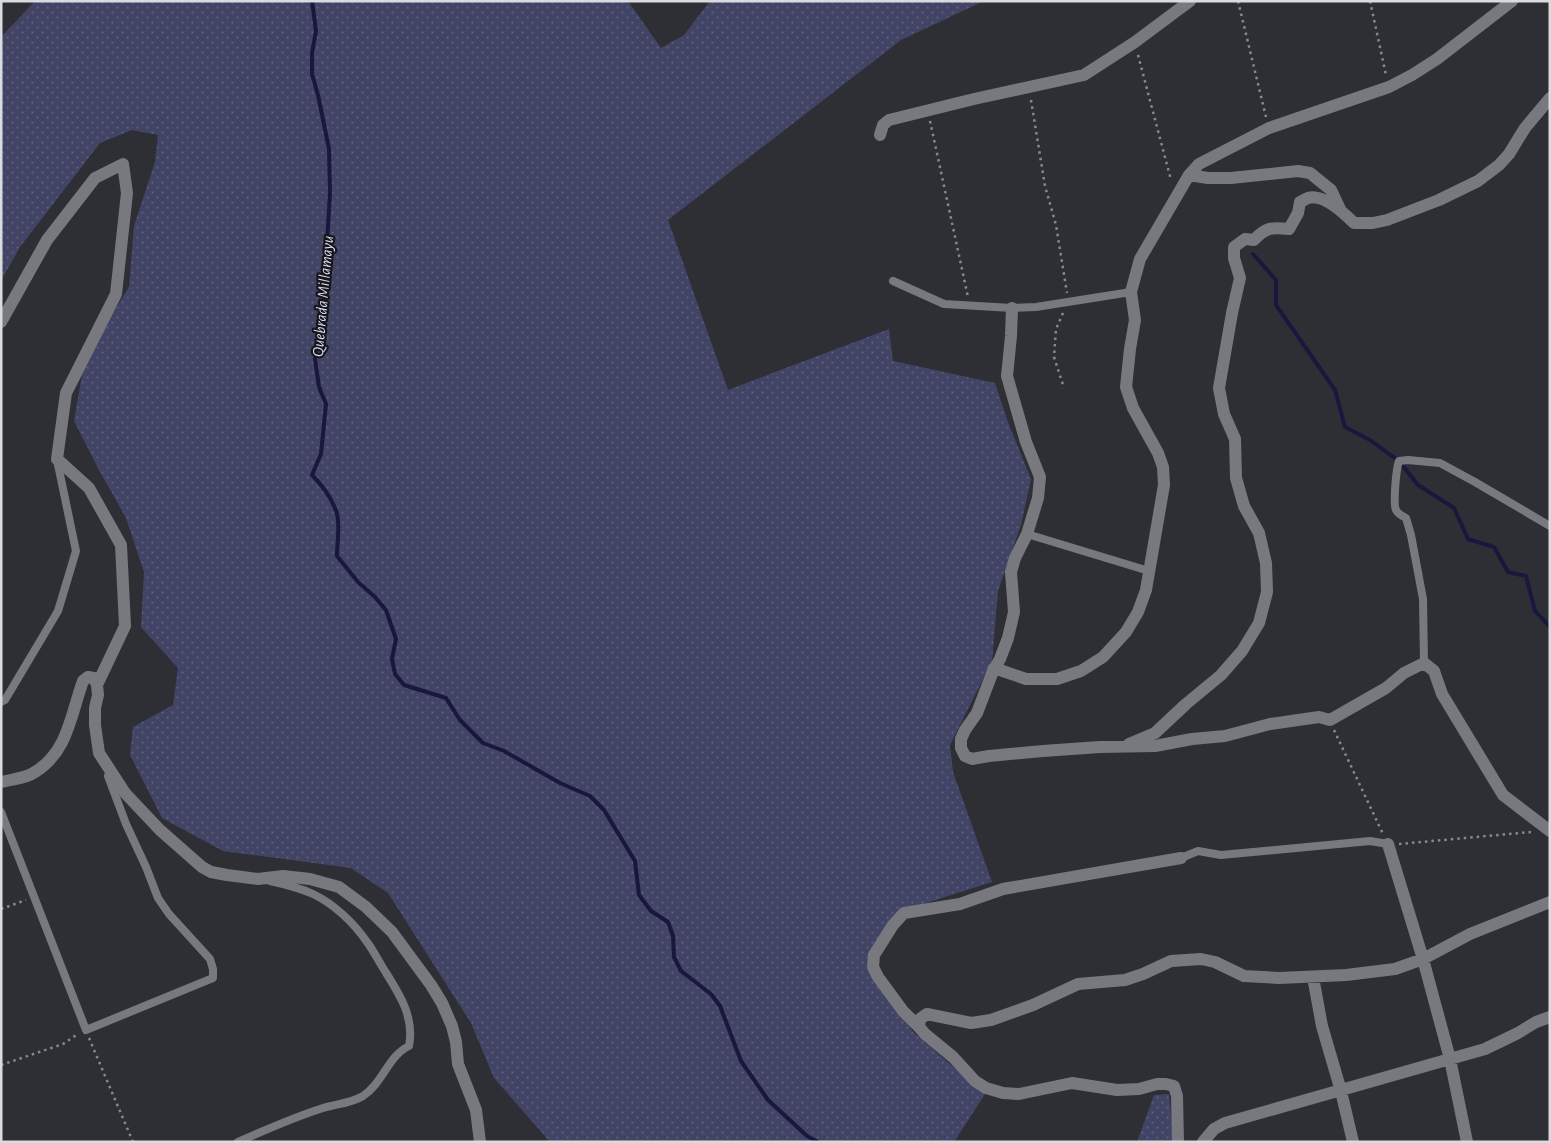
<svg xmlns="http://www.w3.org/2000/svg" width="1551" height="1143" font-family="'Alegreya Sans',sans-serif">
<defs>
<pattern id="grass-dots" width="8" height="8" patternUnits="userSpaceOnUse" patternTransform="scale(1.25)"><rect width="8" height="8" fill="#424465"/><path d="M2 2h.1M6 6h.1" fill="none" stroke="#5d5e7b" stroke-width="1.8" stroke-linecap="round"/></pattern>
</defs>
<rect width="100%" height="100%" fill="#2e2f34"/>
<path fill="url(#grass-dots)" d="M35,1h593l33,47 23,-13 26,-34h274l-83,39 -233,180 60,170 161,-61 4,32 102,22 14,42 22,54 -10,46 -23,66 -6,70 -42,84 3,27 39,110 -88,28 -31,59 40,63 72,62 -31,48h-404l-56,-64 -23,-55 -83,-130 -37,-25 -128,-17 -61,-33 -32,-63 3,-28 40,-22 5,-37 -37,-41 3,-55 -18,-54 -27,-48 -25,-49 11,-63 44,-71 5,-61 21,-64 3,-27 -26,-5 -32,13 -80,104 -19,34v-244z
M1169,1094l5,48h-37l17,-47z"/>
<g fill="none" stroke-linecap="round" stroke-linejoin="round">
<path stroke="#19173d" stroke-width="4" d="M312,1l4,30 -4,22v21l6,21 11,54 1,44 -7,116 -8,50 4,28 7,17 -5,50 -9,21c9,9 18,21 23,33 6,12 2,35 2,48l21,26 17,15 11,13 10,29 -4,20 3,15 9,11 42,13 14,22 23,23 21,8 56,32 30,13 14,14 31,51 4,34 12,16 17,11 5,14 1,21 7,14 30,23 9,12 21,55 27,39 39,36 11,6
M1253,254l23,26v25l59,85 10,37 25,13 29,21 19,24 36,23 14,31 26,8 14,25 18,4 9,35 15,16"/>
<path stroke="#88898d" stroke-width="2.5" stroke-dasharray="2.5 4" stroke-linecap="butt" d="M1238,1l28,116
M1370,1l16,74
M1138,55l33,125
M1031,100l14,86 11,39 11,68
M930,121l38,176
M1063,313l-7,16 -2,28 10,31
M1334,730l49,104
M1399,844l132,-12
M1,909l25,-9
M89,1038l44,104
M1,1065l62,-21 15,-10"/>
<path stroke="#78797f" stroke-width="8" d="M893,281l51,23 68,4 24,-1 95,-15
M1027,534l122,37
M1424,663l-1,-64 -12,-64 -5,-17c-4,-2 -8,-4 -10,-8 -3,-6 0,-41 3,-49l9,-1 32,3 35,19 75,44
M1,702l4,-2 53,-89 18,-60 -19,-91
M1,812l85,218 127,-52v-9l-3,-10 -41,-45 -11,-16 -12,-31 -20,-43 -18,-48
M1181,858l17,-7 23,4 149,-14 18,3
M238,1142c27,-12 54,-24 82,-33 14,-5 30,-5 43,-13 20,-13 25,-40 46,-50 6,-30 -11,-54 -26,-78 -5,-8 -10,-18 -16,-26 -13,-19 -33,-38 -54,-48 -13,-6 -29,-10 -43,-13"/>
<path stroke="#78797f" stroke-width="12" d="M880,135l3,-10 6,-5 85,-21 110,-24 51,-33 55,-41
M1189,175l19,3h23l67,-7 12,2 21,17 9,19
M1012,308l-1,28 -4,40 19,66 14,35 -2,21 -11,36 -12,24 -4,14 3,40 -6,26 -8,21 -7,12 -16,42 -12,17 -4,9v9l4,8 7,3 17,-3 54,-5 57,-4 55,-1 37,-7 33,-3 45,-12 49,-7 11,3 56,-32 18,-15 20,-10 10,8 8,23 61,101 47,36
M1,322l46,-82 48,-62 28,-14 4,29 -11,101 -50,99 -9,66 32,29 32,57 4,81 -28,59
M994,668l32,11h31l24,-8 22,-14 23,-25 12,-20 8,-22 18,-105 -1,-18 -5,-14 -25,-45 -7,-21 4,-38 5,-29 -4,-28 9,-33 49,-84 10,-11 70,-36 120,-41 23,-12 25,-16 75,-58
M1129,744l26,-11 31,-29 35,-29 21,-24 17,-28 8,-31 -1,-29 -7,-30 -15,-27 -8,-28 -1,-39 -11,-25 -5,-26 13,-75 8,-35 -6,-20v-11l11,-8 9,1c12,-13 18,-13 35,-11l9,-16 2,-11c3,-1 5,-3 8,-4 15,-5 36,15 46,25h19l14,-3 52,-20 39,-19 21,-16 10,-11 16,-26 25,-30
M1,782c11,-3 24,-3 34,-10 33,-20 36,-58 48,-91l5,-4 6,1 3,7 1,10 -3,13v17l4,28 26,40 35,37 42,37 9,5 16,3 31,4 25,-3 27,3 29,8 27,20 26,25 39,53 11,18 10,23 4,16 2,22 18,46 4,32
M1388,844l35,115 27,100 17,83
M1313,977l9,49 19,65 12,51
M919,1027l-16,-16 -25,-34 -5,-10 1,-12 19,-30 11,-12 56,-9 43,-15 178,-31
M1178,1142l-1,-46 -3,-10 -8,-2h-9l-18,5 -22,1 -45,-7 -53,11 -16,-1 -17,-5 -11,-7 -22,-24 -28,-23 -6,-7 1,-8 7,-5 44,9 20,-3 42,-15 45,-21 47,-4 18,-6 28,-13 30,-2 14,3 29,14 35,2 67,-3 49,-6 28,-10 47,-25 80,-32
M1203,1142l11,-13 11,-6 260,-74 33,-16 18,-11 14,-5"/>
</g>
<g text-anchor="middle" stroke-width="4.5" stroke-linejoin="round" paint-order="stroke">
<g font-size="16" font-style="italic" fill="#d8dbf8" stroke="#17171a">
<text transform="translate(322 296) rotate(-85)" y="6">Quebrada Millamayu</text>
</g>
</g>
<rect width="1551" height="1143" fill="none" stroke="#dadbde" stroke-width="5"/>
</svg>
